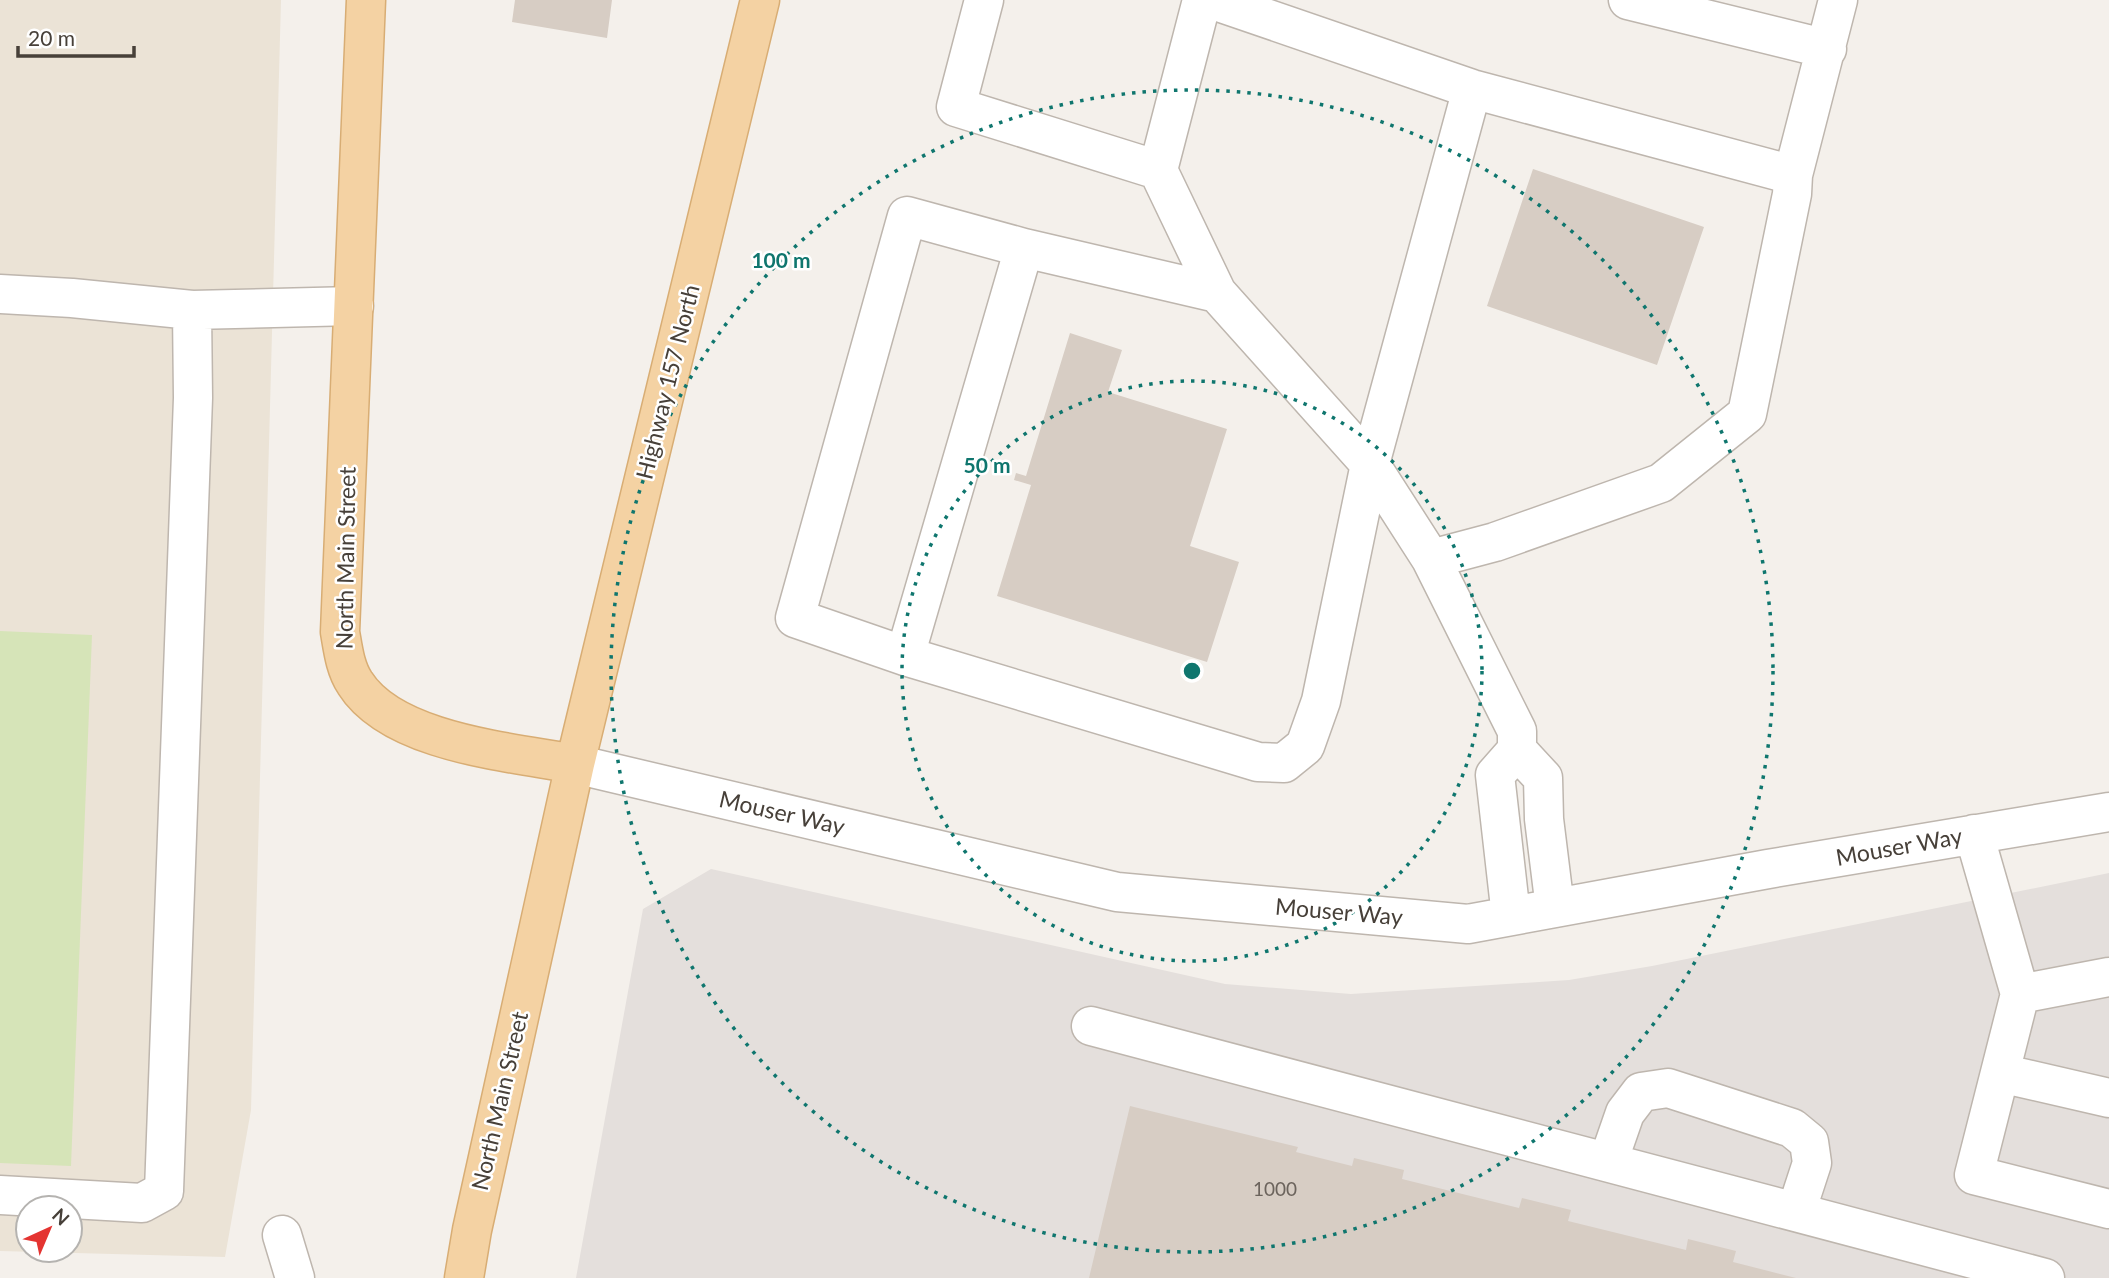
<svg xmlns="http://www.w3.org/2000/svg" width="2109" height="1278" font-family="Lato,sans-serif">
<rect width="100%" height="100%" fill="#f4f0eb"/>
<path fill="#e4dfdc" d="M711,869l514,115 126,10 218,-14 83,-14 457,-93v405h-1533l67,-369z"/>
<path fill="#ebe3d6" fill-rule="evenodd" d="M0,0h281l-30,1110 -26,147 -225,-6zM28,1208h42v42h-42z"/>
<path fill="#d6e4b8" d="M0,631l92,4 -21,531 -71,-3z"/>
<path fill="#d7cdc4" d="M515,0h97l-5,38 -95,-16z
M1533,169l171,58 -47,138 -170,-59z
M1070,333l52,17 -14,42 119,37 -37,117 49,16 -32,100 -210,-66 34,-111 -17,-5 2,-7 10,3z
M1130,1106l168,41 -2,5 56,14 2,-8 50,12 -2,9 117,29 3,-10 49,12 -3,11 118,29 2,-11 48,12 -3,11 63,16h-707z"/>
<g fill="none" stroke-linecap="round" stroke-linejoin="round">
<defs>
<path id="minor" d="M984,0l-28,107 202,63 59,123
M1213,0l259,89 321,86 -1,19 -45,220 -86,69 -166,59 -64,17 86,172v19l-22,25 16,141
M1628,0l199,49
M1158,170l44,-170
M1793,175l45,-175
M0,294l72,4 120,12 162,-4
M1431,559l-61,-95 102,-375
M905,656l119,-408 -117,-32 -112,402 110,38 353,106 26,1 21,-17 16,-45 49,-237 -153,-171 -193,-45
M1517,750l26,28 1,41 11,89
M575,764l542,128 351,32 300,-55 341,-57
M1974,834l46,160 -46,181 135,34
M2020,994l89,-17
M1091,1026l954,252
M2000,1073l109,25
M1608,1162l17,-49 16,-21 27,-4 124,40 17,14 3,21 -16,49
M0,1195l142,8 22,-12 29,-793 -1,-88
M282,1235l13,43"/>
<path id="major" d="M366,0l-26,632c3,17 5,36 15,51 38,60 156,69 220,81
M464,1278l8,-48 103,-466 185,-764"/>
</defs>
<use href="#minor" stroke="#beb6ae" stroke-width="41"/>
<use href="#major" stroke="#d8ad74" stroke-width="41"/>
<use href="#minor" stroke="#fff" stroke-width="38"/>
<use href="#major" stroke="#f4d2a3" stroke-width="38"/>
</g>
<g fill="none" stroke="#0f766e" stroke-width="3.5" stroke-dasharray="3.5 7">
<circle cx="1192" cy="671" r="290"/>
<circle cx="1192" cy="671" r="581"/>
</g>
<g text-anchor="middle" stroke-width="5" stroke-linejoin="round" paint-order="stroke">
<g font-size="19" fill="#6b635c">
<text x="1275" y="1196">1000</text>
</g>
<g font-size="23" fill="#474039" stroke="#fff">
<text transform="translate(668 382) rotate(-76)" y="8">Highway 157 North</text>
<text transform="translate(346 558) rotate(-89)" y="8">North Main Street</text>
<text transform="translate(782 813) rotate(13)" y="8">Mouser Way</text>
<text transform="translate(1899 847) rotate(-10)" y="8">Mouser Way</text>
<text transform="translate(1339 912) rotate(5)" y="8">Mouser Way</text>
<text transform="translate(500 1101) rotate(-77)" y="8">North Main Street</text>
</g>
</g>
<circle cx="1192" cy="671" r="10" fill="#0f766e" stroke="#fff" stroke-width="3.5"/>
<g font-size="21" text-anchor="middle" font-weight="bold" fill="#0f766e" stroke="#fff" stroke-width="5" stroke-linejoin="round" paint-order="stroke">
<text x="781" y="268">100 m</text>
<text x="987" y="473">50 m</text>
</g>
<g transform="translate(49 1229) rotate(44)"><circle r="33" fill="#ffffff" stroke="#b5b3b0" stroke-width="2"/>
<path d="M0-5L12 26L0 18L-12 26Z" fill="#e43431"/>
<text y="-10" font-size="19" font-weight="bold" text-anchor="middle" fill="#474039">N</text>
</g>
<path d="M18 46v10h116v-10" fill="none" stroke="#474039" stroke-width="3.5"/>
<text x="28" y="46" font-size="21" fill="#474039" stroke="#ffffff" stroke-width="5" paint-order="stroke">20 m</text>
</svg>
